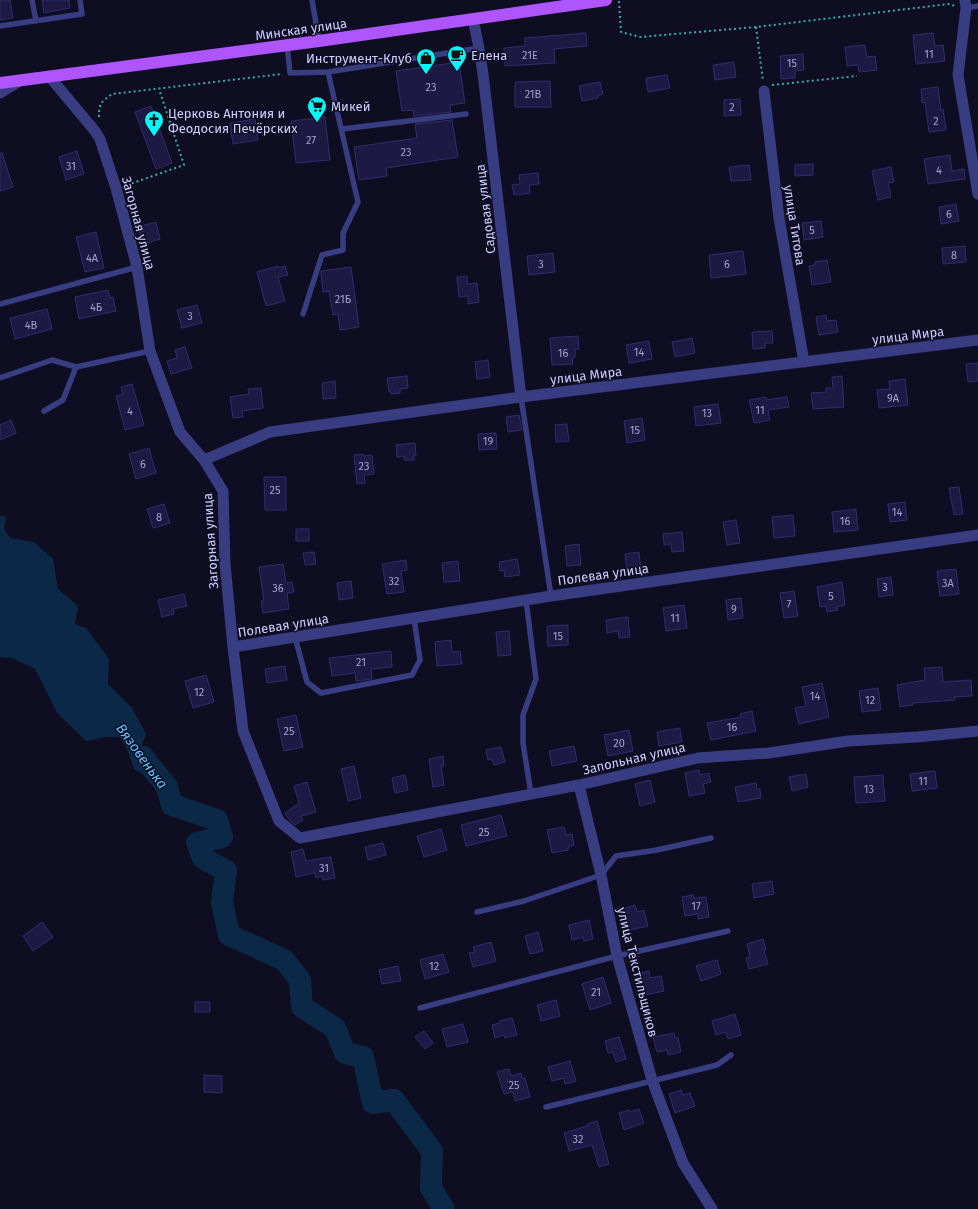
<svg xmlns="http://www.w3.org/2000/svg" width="978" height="1209" font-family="'Fira Sans',sans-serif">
<rect width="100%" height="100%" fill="#0f0d22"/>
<path fill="#0c2847" d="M0,516l6,1 -2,12 6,9 24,4 19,17 5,30 20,17 -3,18 11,4 23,31 -1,25 24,24 14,26 -5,13 25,31 -8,6 -24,-15 -6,-18 -8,-14h-12l-22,4 -29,-28 -22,-44 -23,-11 -12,-1z"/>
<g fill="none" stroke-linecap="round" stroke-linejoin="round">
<path stroke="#0c2847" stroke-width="22" d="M143,757l24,30 5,18 45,15 5,17 -25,6 6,15 23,13 -4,31 7,33 55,25 16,20 2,27 33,21 10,25 18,4 10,46 21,-3 38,51 -1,37 13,21"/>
</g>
<path fill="#1e1943" stroke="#322b6f" d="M0,0h10l3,18 -13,2z
M42,0h27l1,8 -26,5z
M586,33l1,13 -33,3 1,14 -50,3 -1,-18 21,-2v-8z
M933,33l2,13 8,-1 2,16 -29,3 -3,-29z
M865,45l2,12 8,-1 2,14 -18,2 -1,-7 -11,1 -2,-19z
M803,54l1,16 -9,1v7l-14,1 -1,-23z
M459,62l6,41 -15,2 1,7 -37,4 -1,-6 -11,1 -6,-40z
M734,62l2,15 -21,3 -2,-15z
M667,75l3,13 -22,4 -2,-14z
M550,81l1,26h-36v-25z
M600,82l3,12 -5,2v2l-16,3 -3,-15z
M938,87l3,23 2,-1 3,21 -17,2 -4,-30 -3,1 -1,-14z
M740,99l1,16 -17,1v-16z
M151,106l21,57 -16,6 -21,-57z
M325,117l5,43 -34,3 -5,-42z
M255,119l3,21 -25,4 -3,-21z
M452,120l6,37 -72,11 1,8 -28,4 -5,-33 63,-9 -2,-14z
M77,151l7,23 -18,6 -7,-23z
M0,153h2l11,34 -13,4z
M950,155l2,16 12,-2 1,10 -37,5 -4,-25z
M813,164v11l-18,1v-11z
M749,165l2,15 -20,1 -2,-14z
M891,167l3,15 -6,1 3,14 -13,3 -6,-29z
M538,173l1,11 -10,1 1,8 -16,2 -2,-10 8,-1 -1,-9z
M956,204l3,17 -18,3 -2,-17z
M821,221l2,16 -19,3 -2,-17z
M156,222l4,17 -17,5 -3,-12 4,-1 -2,-5z
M96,232l8,36 -19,4 -9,-35z
M965,246l1,16 -23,2 -1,-16z
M743,251l3,23 -35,4 -2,-23z
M553,253l2,19 -26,3 -2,-19z
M827,260l4,22 -19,3 -3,-19 6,-1v-3z
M278,266v2l7,-2 3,9 -10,2 7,24 -19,5 -9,-34z
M351,267l8,60 -19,3 -2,-16 -5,1 -4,-24 -6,1 -2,-19v-2z
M467,276v8l10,-1 2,19 -11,2v-8l-9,1 -2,-20z
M108,290l2,8 3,-1 3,14 -37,8 -4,-22z
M197,305l5,18 -20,5 -5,-18z
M47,309l5,20 -37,10 -5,-21z
M826,315l1,6 9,-1 2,12 -19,3 -3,-18z
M772,331l1,12h-8v5l-12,1 -1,-17z
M578,336l1,13h-4v8l-3,1 1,6 -21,1 -2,-27z
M692,338l3,15 -20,4 -3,-15z
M649,341l3,18 -23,4 -3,-18z
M185,347l7,21 -21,6 -4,-13 10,-3 -2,-8z
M488,360l2,17 -13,2 -2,-17z
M978,363v18l-10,1 -2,-18z
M407,376l1,12 -8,1v4l-9,1 -1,-3h-1l-2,-13z
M842,376l2,31 -31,2 -2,-16 15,-1v-4h7l-1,-11z
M905,379l3,26 -29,3 -2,-18 13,-1 -1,-8z
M335,381l1,17 -13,1 -1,-16z
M132,384l12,41 -19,5 -9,-34 7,-2 -2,-7z
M261,388l2,20 -21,3 1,6 -10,1 -3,-21 19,-3 -1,-5z
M766,397l1,3 20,-3 2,10 -21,3 2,10 -16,3 -5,-23z
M718,404l3,19 -25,3 -2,-19z
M519,415l3,15 -14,2 -2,-15z
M642,418l3,22 -18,3 -3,-22z
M11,420l5,13 -16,7v-15z
M567,424l2,17 -13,1 -1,-17z
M496,433l1,16 -18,1 -1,-16z
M415,443l1,12 -2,1v4h-10v-4l-7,1 -1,-12z
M149,448l7,25 -20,6 -7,-25z
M363,454v2l9,-1 2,19 -10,1 1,8 -8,1 -3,-29z
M264,477h22v33h-21z
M959,487l4,27 -9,1 -5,-27z
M905,502l2,18 -17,2 -2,-18z
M164,504l6,19 -17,5 -6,-19z
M856,509l2,21 -24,2 -2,-20z
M793,515l2,21 -21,2 -2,-21z
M736,520l4,23 -13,2 -4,-23z
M296,529h13v12h-13z
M682,532l2,19 -12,1 -1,-8 -7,1 -1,-11z
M579,544l2,21 -14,1 -2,-20z
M314,552l2,12 -11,1 -2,-12z
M639,552l2,17 -14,2 -2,-17z
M517,559l3,16 -15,2 -1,-7 -4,1 -1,-9z
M406,560l1,10 -6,1 3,21 -17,2 -5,-30z
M458,561l2,20 -16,1 -2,-19z
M283,564l3,19 6,-1 2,10 -7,1 2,16 -26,4 -2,-12h3l-5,-34z
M956,569l3,25 -19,2 -3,-25z
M891,577l2,18 -14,2 -2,-18z
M351,581l2,17 -14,2 -2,-17z
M842,582l3,23 -8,2 1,3 -11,2 -1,-6 -6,1 -3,-20z
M794,591l4,25 -14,2 -4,-25z
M184,594l3,12 -14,3 1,5 -12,3 -4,-17z
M741,598l2,20 -15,2 -2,-20z
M684,605l3,23 -21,3 -3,-23z
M628,617l2,20 -11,1 -1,-7 -11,2 -1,-13z
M568,625v20l-20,1 -1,-20z
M509,631l2,24 -13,1 -2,-24z
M451,640l1,12 8,-1 2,13 -25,2 -2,-24z
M391,651l1,16 -21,2 1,10 -16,2 -1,-8 -23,3 -3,-18z
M285,666l2,14 -20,3 -2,-14z
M942,667l1,15 28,-2 1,16 -18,1 1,3 -42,3v2l-13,2 -3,-22 28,-5 -1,-12z
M206,675l8,27 -21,6 -8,-27z
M822,683l7,34 -30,7 -4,-16 11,-2 -4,-19z
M878,688l3,22 -19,2 -3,-21z
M752,711l4,20 -45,9 -4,-17 34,-6 -1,-3z
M296,715l7,32 -19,4 -7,-32z
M680,728l2,14 -23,4 -2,-14z
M629,730l4,21 -25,5 -4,-21z
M574,746l3,15 -25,5 -3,-15z
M501,747l4,15 -11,3 -2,-6 -4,1 -2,-10z
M443,756l1,10h-3l3,19 -11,2 -4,-28z
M354,766l7,32 -13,3 -7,-32z
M699,770l1,5 9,-2 2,9 -8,2 2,9 -16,3 -4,-23z
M935,771l2,17 -25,3 -2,-17z
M806,774l2,13 -16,4 -3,-14z
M405,775l3,15 -13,3 -3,-15z
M883,775l2,26 -29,2 -2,-26z
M650,780l5,22 -15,4 -5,-22z
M307,782l9,30 -15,4 2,4 -8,5 -4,-3 -6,-9 14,-10 -5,-17z
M756,783l1,6h3l1,9 -23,4 -3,-15z
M501,815l6,21 -41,10 -5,-21z
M564,827l2,8 6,-1 2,11 -6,2v3l-16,3 -5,-23z
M441,829l6,21 -23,7 -7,-21z
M383,843l3,12 -18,5 -3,-13z
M303,849l3,12 25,-4 4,21 -12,2 -1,-4 -6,2 -1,-5 -19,4 -5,-25z
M772,881l2,13 -20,4 -2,-14z
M693,895l1,3 12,-1 3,20 -11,2v-5l-13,2 -3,-19z
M635,905l2,7 7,-2 4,16 -22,5 -4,-15 5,-2 -2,-6z
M589,920l4,19 -9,2 -1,-4 -11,3 -3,-15z
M42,922l11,15 -20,14 -10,-15z
M538,932l5,19 -13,3 -5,-18z
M763,939l3,11h-2l4,14 -19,5 -3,-11 4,-1 -3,-13z
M491,942l5,19 -23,6 -4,-14 6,-1 -2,-5z
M443,954l6,18 -24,7 -5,-19z
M717,960l4,14 -20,7 -5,-15z
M398,966l3,15 -19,3 -3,-14z
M649,971l1,7 11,-2 3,15 -23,5 -5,-22z
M603,977l8,26 -21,7 -8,-26z
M556,1000l4,16 -19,5 -4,-16z
M195,1002h15v10h-15z
M735,1014l6,21 -13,4 -2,-7 -10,3 -4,-14z
M512,1018l5,17 -12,3 -1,-3 -9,3 -3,-13 8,-2v-2z
M463,1024l5,18 -21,5 -5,-18z
M424,1031l9,12 -8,6 -10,-12z
M674,1033l1,5 3,-1 3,15 -13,3 -1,-5 -10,2 -4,-15z
M619,1037l7,22 -10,3 -3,-10 -5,1 -3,-12z
M570,1061l6,20 -11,3 -1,-6 -12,3 -4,-14z
M509,1069l2,7 10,-3 1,5h3l5,19 -15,4 -2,-9 -9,2 -7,-22z
M204,1075l18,1v17l-18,-1z
M681,1090l2,5 7,-2 5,13 -20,7 -6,-19z
M639,1109l5,14 -20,7 -5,-17 10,-3 1,2z
M597,1121l12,43 -10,3 -7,-22 -23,6 -5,-18 23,-7v-2z"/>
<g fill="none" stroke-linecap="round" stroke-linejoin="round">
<path stroke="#2db49f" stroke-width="2" stroke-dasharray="2 3" stroke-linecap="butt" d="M619,1l2,31 19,5 116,-10 193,-23 6,2
M756,27l7,54
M772,85l85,-9
M99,117c0,-14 2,-15 13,-23l170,-20
M127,185l57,-20 -25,-76"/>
<path stroke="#383c81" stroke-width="5.5" d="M32,0l4,21
M312,0l7,41
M966,8l12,-2
M0,26l82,-12 -2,-14
M287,45l3,28 38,-1 30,130 -15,31v17l-21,5 -19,59
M328,72l151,-24
M342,129l124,-15
M0,304l137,-37
M0,378l52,-18 24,7 74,-16
M521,397l30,199
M44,411l19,-11 13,-33
M526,600l10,79 -13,36v28l8,51
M295,637l12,45 14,11 91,-18 8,-15 -6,-42
M477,912l47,-11 77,-26 15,-19 41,-6 54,-12
M420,1008l197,-52 111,-25
M546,1107l171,-42 14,-10"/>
<path stroke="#383c81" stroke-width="11" d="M965,0l1,8 -8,67 20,119
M473,19l6,29 4,26 38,323
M49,76l46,55 5,8 16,49 21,79 13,84 30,81 24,28 19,31 2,73 8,83 10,84 36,90 21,17 279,-53 119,-27 71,-5 79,-12 69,-4 61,-6
M764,91l15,127 25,144
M0,93l21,-13
M204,460l66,-28 251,-35 457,-57
M233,647l318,-51 427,-61
M579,785l22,90 16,81 35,124 31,83 29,46"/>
<path stroke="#af55ff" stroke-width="12" d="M0,83l319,-42 287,-41"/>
</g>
<defs>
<symbol id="cafe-pin" viewBox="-11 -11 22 30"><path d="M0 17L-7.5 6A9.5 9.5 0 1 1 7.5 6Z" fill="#00f8f9" stroke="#0f0d22"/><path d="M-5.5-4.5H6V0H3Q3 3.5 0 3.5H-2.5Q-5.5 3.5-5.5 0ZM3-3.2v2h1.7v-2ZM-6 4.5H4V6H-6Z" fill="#111"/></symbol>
<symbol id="shop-pin" viewBox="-11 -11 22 30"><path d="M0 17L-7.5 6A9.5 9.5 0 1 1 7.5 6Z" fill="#00f8f9" stroke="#0f0d22"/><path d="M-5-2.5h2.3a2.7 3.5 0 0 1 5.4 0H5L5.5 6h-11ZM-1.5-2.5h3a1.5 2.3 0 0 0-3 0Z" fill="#111"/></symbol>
<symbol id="supermarket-pin" viewBox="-11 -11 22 30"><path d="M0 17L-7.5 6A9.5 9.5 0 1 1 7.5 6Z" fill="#00f8f9" stroke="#0f0d22"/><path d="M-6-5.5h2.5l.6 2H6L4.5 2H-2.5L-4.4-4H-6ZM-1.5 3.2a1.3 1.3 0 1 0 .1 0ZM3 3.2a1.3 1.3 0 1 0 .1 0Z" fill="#111"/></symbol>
<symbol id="church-pin" viewBox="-11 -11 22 30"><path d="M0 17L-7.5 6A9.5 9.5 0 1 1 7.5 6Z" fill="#00f8f9" stroke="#0f0d22"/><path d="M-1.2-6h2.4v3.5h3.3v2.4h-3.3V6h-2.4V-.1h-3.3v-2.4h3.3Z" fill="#111"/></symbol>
</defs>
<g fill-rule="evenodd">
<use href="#cafe-pin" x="446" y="44" width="22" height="30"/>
<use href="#shop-pin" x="415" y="47" width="22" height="30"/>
<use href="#supermarket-pin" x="306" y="95" width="22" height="30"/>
<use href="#church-pin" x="143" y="109" width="22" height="30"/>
</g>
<g text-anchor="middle" stroke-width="3" stroke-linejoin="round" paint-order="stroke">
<g font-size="11" fill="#a3a1d0">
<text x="929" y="58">11</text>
<text x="530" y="59">21Е</text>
<text x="792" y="67">15</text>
<text x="431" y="91">23</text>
<text x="533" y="98">21В</text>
<text x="732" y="111">2</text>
<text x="936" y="125">2</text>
<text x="311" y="144">27</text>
<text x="406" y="156">23</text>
<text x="71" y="170">31</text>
<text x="939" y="174">4</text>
<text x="949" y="218">6</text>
<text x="812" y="234">5</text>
<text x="954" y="259">8</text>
<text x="92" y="262">4А</text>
<text x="541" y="268">3</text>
<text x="727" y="268">6</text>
<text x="343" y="303">21Б</text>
<text x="96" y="311">4Б</text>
<text x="190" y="320">3</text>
<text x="31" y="329">4В</text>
<text x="639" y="356">14</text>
<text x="563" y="357">16</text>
<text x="893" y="402">9А</text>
<text x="760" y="414">11</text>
<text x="130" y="415">4</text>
<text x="707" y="417">13</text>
<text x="635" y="434">15</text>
<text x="488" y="445">19</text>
<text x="143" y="468">6</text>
<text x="364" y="470">23</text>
<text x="275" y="494">25</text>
<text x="897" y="516">14</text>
<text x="159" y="521">8</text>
<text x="845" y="525">16</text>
<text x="394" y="585">32</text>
<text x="948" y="587">3А</text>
<text x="885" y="591">3</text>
<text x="278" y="592">36</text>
<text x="831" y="600">5</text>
<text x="789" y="608">7</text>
<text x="734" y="613">9</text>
<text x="675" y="622">11</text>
<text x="558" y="640">15</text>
<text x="361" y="666">21</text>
<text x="199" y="696">12</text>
<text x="815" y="700">14</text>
<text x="870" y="704">12</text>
<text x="732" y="731">16</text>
<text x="289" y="735">25</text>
<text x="619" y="747">20</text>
<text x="923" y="785">11</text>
<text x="869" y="793">13</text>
<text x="484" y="836">25</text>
<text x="324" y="872">31</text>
<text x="696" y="910">17</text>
<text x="434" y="970">12</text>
<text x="596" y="996">21</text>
<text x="514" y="1089">25</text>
<text x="578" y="1143">32</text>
</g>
<g font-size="13" fill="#cfceff" stroke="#0f0d22">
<text transform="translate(301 29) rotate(-8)" y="5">Минская улица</text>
<text transform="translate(485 209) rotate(-97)" y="5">Садовая улица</text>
<text transform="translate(139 223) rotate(75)" y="5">Загорная улица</text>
<text transform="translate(795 225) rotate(81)" y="5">улица Титова</text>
<text transform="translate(908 335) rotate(-7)" y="5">улица Мира</text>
<text transform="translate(586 375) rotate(-7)" y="5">улица Мира</text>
<text transform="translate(210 541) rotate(-94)" y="5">Загорная улица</text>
<text transform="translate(603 574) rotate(-8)" y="5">Полевая улица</text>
<text transform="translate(283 625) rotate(-9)" y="5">Полевая улица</text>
<text transform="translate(634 758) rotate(-13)" y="5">Запольная улица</text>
<text transform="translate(638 972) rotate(76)" y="5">улица Текстильщиков</text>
</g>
<g font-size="13" fill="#cfceff" stroke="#0f0d22" text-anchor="start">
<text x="471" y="60">Елена</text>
<text x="412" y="63" text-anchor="end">Инструмент-Клуб</text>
<text x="331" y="111">Микей</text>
<text x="168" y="118">Церковь Антония и<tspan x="168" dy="15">Феодосия Печёрских</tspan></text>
</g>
<g font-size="14" font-style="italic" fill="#5cc3ff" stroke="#0f0d22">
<text transform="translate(142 756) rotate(54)" y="5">Вязовенька</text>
</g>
</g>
</svg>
